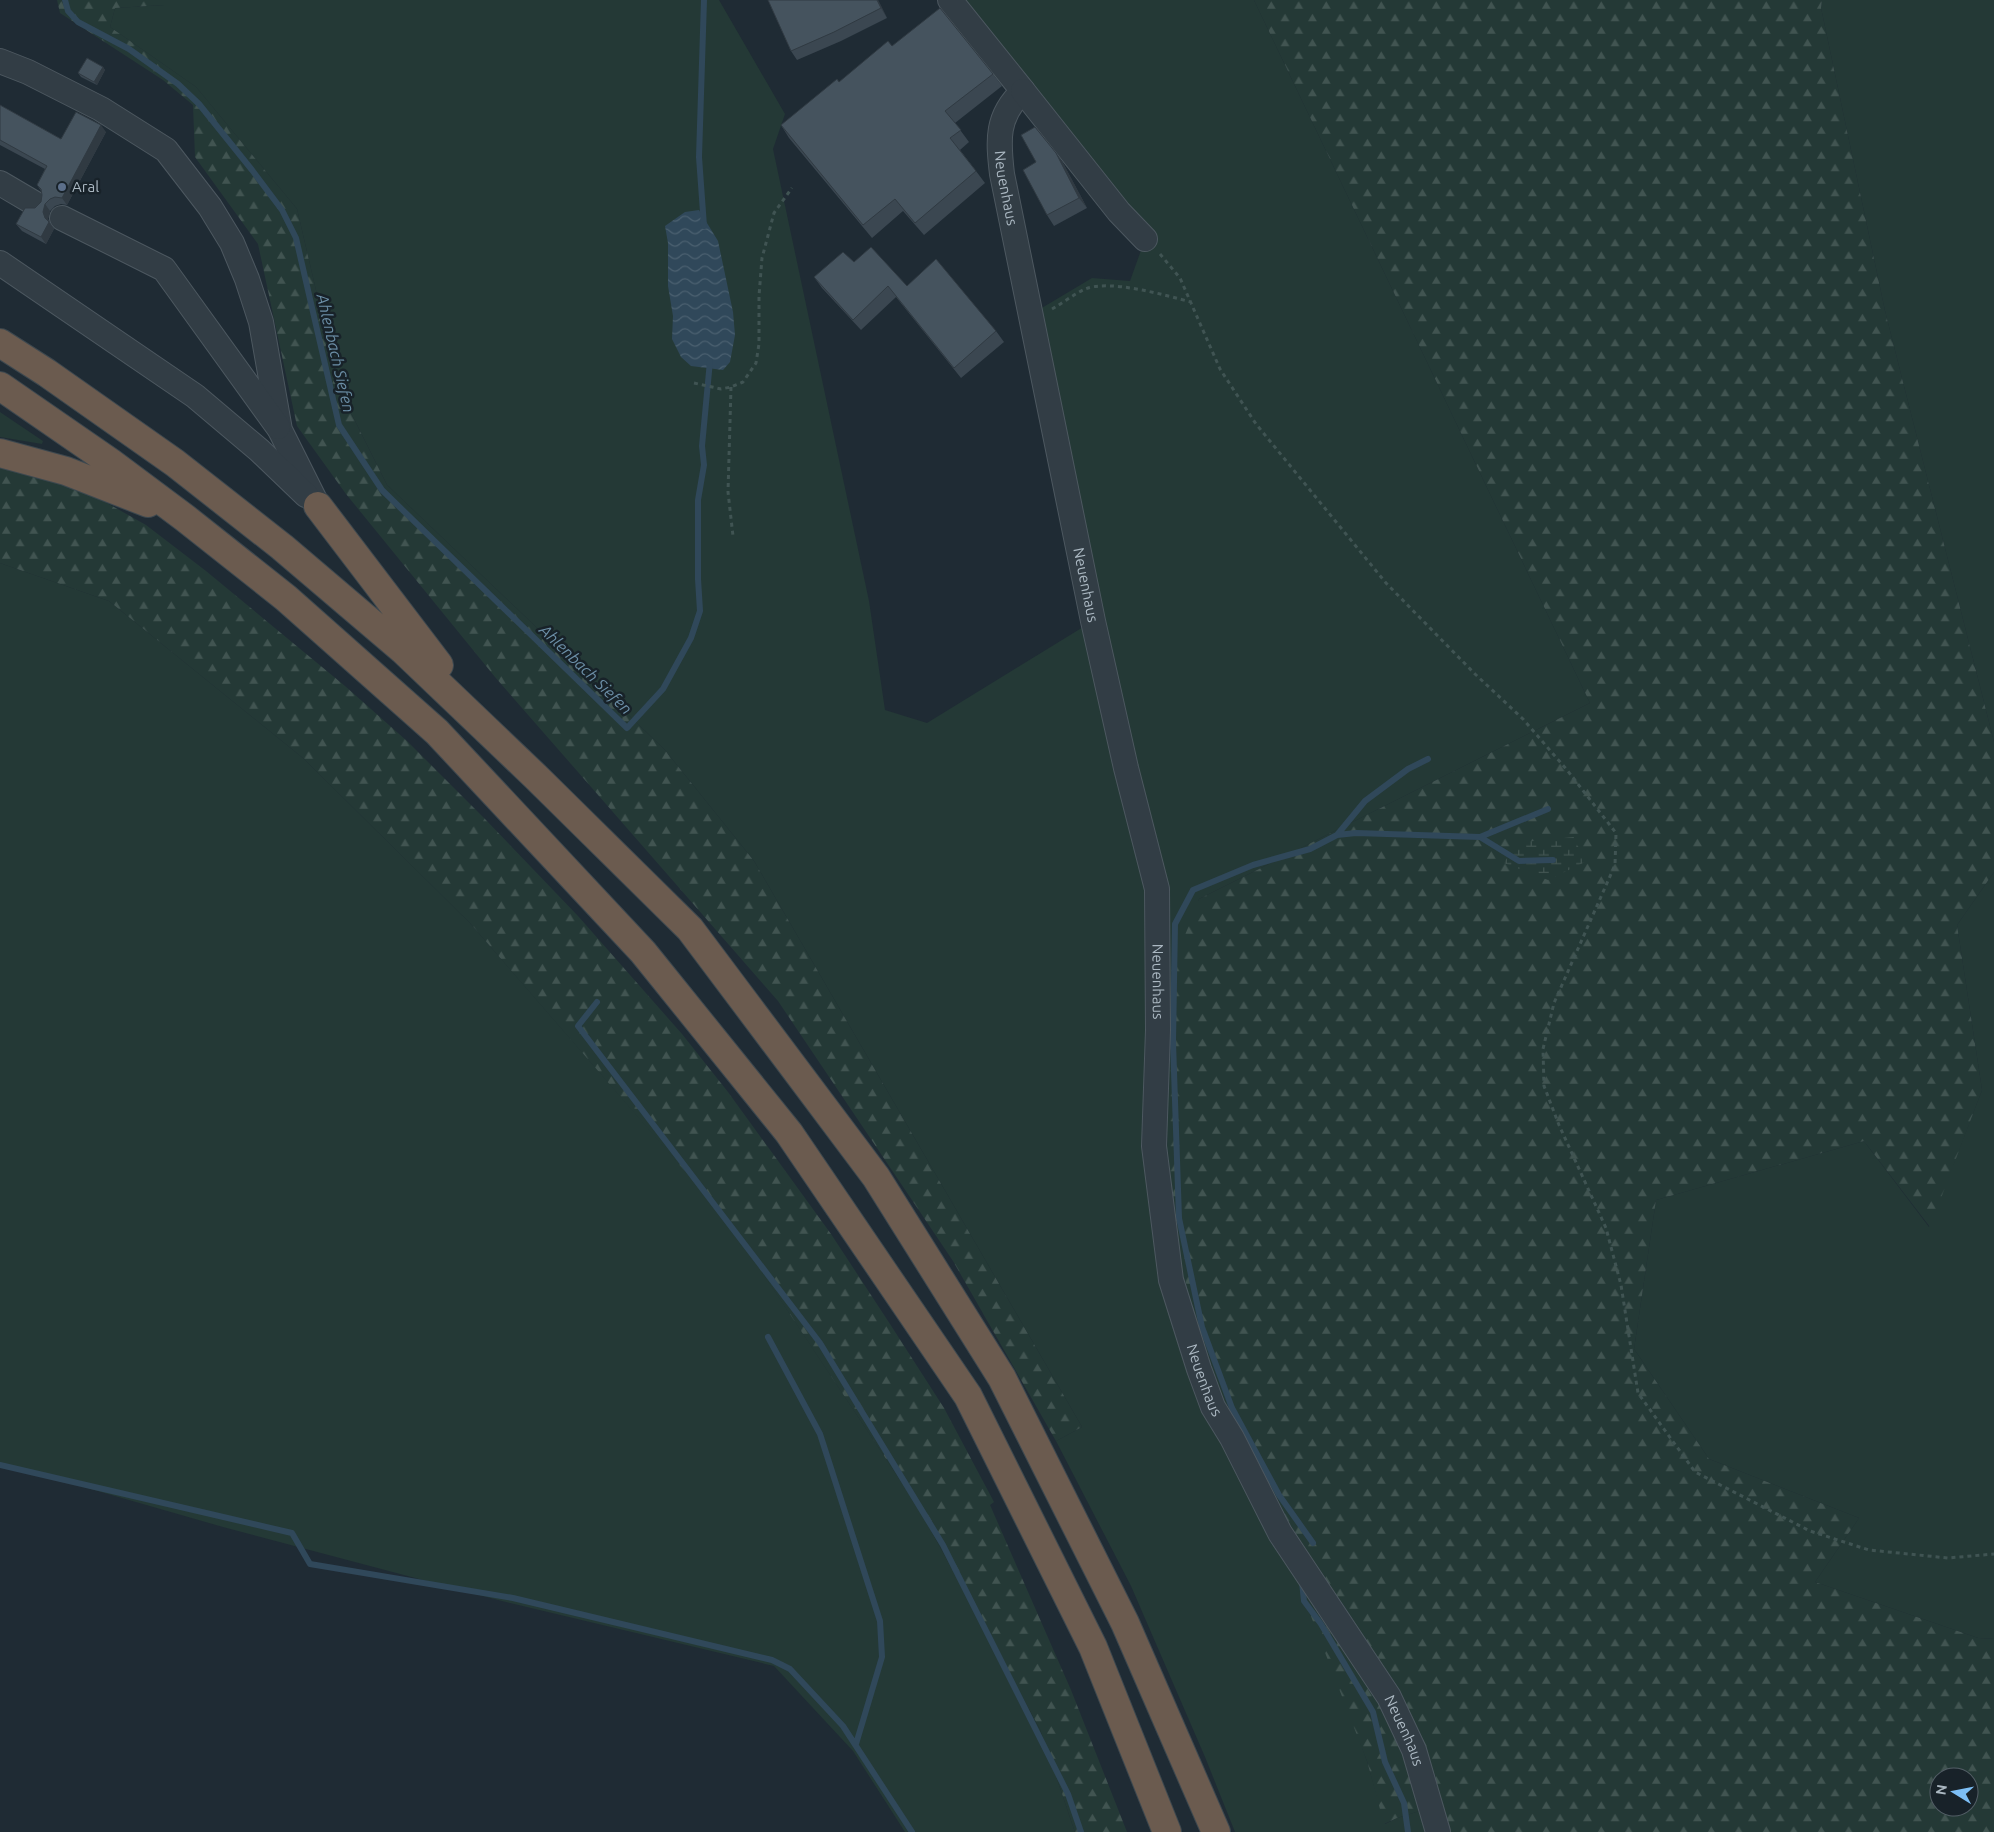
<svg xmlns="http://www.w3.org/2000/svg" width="1994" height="1832" font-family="Ubuntu,sans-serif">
<defs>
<pattern id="forest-firs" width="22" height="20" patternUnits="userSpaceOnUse" patternTransform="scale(1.25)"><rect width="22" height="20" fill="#243936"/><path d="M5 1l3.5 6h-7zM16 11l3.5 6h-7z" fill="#415451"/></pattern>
<pattern id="wetland-marsh" width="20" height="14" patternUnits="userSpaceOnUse" patternTransform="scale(1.25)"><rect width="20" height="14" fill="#243936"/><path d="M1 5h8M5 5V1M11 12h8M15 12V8" fill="none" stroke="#415451"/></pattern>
<pattern id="water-waves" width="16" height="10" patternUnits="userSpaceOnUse" patternTransform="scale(1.25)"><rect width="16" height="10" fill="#30485a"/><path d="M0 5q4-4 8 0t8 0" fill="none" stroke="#4b6070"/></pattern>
</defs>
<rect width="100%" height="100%" fill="#1f2b34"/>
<path fill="#243936" d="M164,0h555l66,114 -12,35 96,452 16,109 42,13 166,-102 -63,-306 62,-37 38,3 15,-42 -185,-239h294l336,703 -391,196 -35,162 7,152 196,548 18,63 12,-6 29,-9 5,23h-196l-30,-75 -74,-171 -75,-145 26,-14 -328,-566 -90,-112 -277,-264 -48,-96 -42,-180 -101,-122 -86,-60 5,-19 49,-3z
M1822,0h172v742l-109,-431 -64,-303z
M0,412l43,29 -1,3 -42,-7z
M0,563l109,38 194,157 167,165 257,296 191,288 122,222 35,103h-170l-52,-81 -79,-85 -272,-65 -279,-74 -223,-64z
M1994,872v767l-16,-1 -163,-56 44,-64 -150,-59 -75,-110 22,-149 208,-59 65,86 53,-137 -25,-165z"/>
<path fill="url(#forest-firs)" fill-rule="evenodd" d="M57,0h107v5l-49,3 -5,19 86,60 101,122 42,180 48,96 277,264 90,112 328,566 -26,14 -103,-180 -175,-260 -283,-324 -149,-183 -49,-68 -39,-182 -63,-87 -2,-52 -30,-25 -103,-67z
M1254,0h568l-1,8 64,303 109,431v130l-37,53 25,165 -52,137 -66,-86 -208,59 -22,149 75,110 150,59 -44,64 163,56 16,1v193h-549l-19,-23 -29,9 -13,6 -17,-63 -176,-455 -20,-93 -7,-152 4,-82 31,-80 391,-196zM1939,1777h30v30h-30z
M0,468l38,6 60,24 48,27 60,46 139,115 62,55 78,78 93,97 104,118 46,58 103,142 59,90 54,84 50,94 -4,3 81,185 56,142h-52l-35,-103 -122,-222 -190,-286 -258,-298 -167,-165 -194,-157 -109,-38z"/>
<path fill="url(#wetland-marsh)" d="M1574,837l11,25 -37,18 -44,-17 11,-20z"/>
<path fill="url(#water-waves)" d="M699,210l19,31 15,71 2,23 -5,27 -7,8 -32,-4 -10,-9 -9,-18 1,-23 -5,-30v-43l-3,-17 20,-14z"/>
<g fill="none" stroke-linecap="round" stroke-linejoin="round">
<path stroke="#30485a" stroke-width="6" d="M65,0l3,11 10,11 51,27 49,35 21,20 53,66 30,40 14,28 43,187 43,65 245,238 36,-39 28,-51 9,-27 -2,-32v-79l6,-35 -2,-19 8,-85
M704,0l-5,157 5,69
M1337,835l28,-34 43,-32 20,-10
M1480,837l68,-28
M597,1002l-19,24 242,317 123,202 125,249 13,38
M768,1337l52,97 60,187 2,36 -26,87
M0,1465l292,68 18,31 203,34 259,62 18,9 53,57 69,106
M1313,1543l-34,-48 -47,-87 -30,-81 -23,-109 -6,-176 2,-118 18,-34 60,-25 57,-16 27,-14 19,-2 124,4 39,24 34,-1
M1302,1582l2,19 17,23 52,88 12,50 19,41 4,29"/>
<defs>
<g id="minor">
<path id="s1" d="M950,0l73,91c-27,25 -25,49 -21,83l91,447 33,147 31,121 1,141 -4,116 17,134 28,89 14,38 19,31 48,95 109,164 25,53 24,82"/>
<path d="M0,61l28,11 73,37 65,41 44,57 22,36 15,36 14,43 19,108 38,76"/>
<path d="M1023,91l96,121 26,27"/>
<path d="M0,183l34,20"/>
<path d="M62,218l102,51 114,158"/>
<path d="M0,263l195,133 64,54 47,45"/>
</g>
<path id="highway" d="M0,343l47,30 128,90 107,84 121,103 133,127 154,152 186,248 126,201 123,245 91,209
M0,386l110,76 75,56 101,80 151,134 206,220 146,181 179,263 125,251 74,185
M0,453l66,18 82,32
M318,506l121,159"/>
</defs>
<use href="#minor" stroke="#4d5860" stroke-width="26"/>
<use href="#highway" stroke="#3d484f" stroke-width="30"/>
<path stroke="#405453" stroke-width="3" stroke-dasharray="4 4" stroke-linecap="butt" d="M1160,254l20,24 40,91 36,55 130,159 89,91 48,45 44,51 49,63 -1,32 -61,138 -11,46 1,37 15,39 47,103 15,57 17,108 57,79 115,59 59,19 79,8 46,-4
M1052,309c11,-6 22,-15 33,-20 25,-10 79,6 106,13
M694,383l27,6 10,-2 12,-5 13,-19 3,-19v-48l3,-38 12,-45 18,-25
M731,387l-3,105 5,44"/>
<use href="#minor" stroke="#323d45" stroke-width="24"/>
<use href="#highway" stroke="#6b5b4f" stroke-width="28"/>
</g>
<path fill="#3b4751" d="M768,0h110l9,18 -46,23 -44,19 -6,-9z
M892,46l101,28 9,12 -47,37 14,19 -9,8 16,21 9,12 -61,52 -21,-24 -31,27 -83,-100 -8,-13 58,-43z
M103,67l2,3 -8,15 -16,-8 -3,-4z
M0,105l61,34 45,-7 -39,73 -6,-1 -6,2 -5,5 -2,8 6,10 -8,15 -24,-13 -6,-7 25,-22 1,-7 -1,-4 -4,-6 8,-16 -45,-24z
M1056,153l7,10 24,45 -33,18 -7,-11z
M854,262l53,24 89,45 8,11 -43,36 -65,-81 -35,33 -39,-42 -8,-11z"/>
<path fill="#303a42" d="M877,0h1l9,18 -6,-10z
M103,67l2,3 -8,15 -3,-3z
M101,125l5,7 -39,73 -5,-7z
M1056,153l7,10 24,45 -8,-10z
M45,204l5,7 -2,8 1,3 5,7 -8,15 -5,-7 4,-19 -2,-6z"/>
<path fill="#45535e" stroke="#303a42" d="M768,0h109l4,8 -47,24 -43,19z
M940,8l53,66 -48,37 16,19 -11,8 26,33 -61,52 -20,-24 -32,26 -82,-100 56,-46 2,3 49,-41 4,5z
M87,58l16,9 -9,15 -16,-9z
M0,105l61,34 15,-27 25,13 -39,73 -7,-1 -5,2 -5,5 -2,8 2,6 4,4 -8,15 -25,-13 9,-16h10l6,-6 1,-7 -1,-6 -4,-4 10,-19 -47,-26z
M1035,127l21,26 23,45 -32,17 -24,-45 13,-8 -15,-27z
M871,247l36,39 29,-27 60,72 -42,37 -66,-82 -35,34 -39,-43 29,-25 11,10z"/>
<circle fill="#5c6f8a" stroke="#182229" stroke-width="2" cx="62" cy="187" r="5"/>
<g text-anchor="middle" stroke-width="5" stroke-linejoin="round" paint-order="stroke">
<g font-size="15" fill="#abb8c2" stroke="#182229" text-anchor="start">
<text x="72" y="192">Aral</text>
</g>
<g font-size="15" fill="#abb8c2" stroke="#182229">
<text dy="5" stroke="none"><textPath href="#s1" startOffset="221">Neuenhaus</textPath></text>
<text dy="5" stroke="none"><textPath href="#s1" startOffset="626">Neuenhaus</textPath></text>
<text dy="5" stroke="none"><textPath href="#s1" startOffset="1031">Neuenhaus</textPath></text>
<text dy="5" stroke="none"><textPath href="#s1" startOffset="1436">Neuenhaus</textPath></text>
<text dy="5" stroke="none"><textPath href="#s1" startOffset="1841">Neuenhaus</textPath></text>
</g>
<g font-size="16" font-style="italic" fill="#6c8fa7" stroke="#182229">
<text transform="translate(336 353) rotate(77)" y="6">Ahlenbach Siefen</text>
<text transform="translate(586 669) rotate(44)" y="6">Ahlenbach Siefen</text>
</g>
</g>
<g transform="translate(1954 1792) rotate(280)"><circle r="24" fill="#182229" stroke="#535e66"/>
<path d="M0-4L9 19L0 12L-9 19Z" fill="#7dbff6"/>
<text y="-8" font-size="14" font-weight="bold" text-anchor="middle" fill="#abb8c2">N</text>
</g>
</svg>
